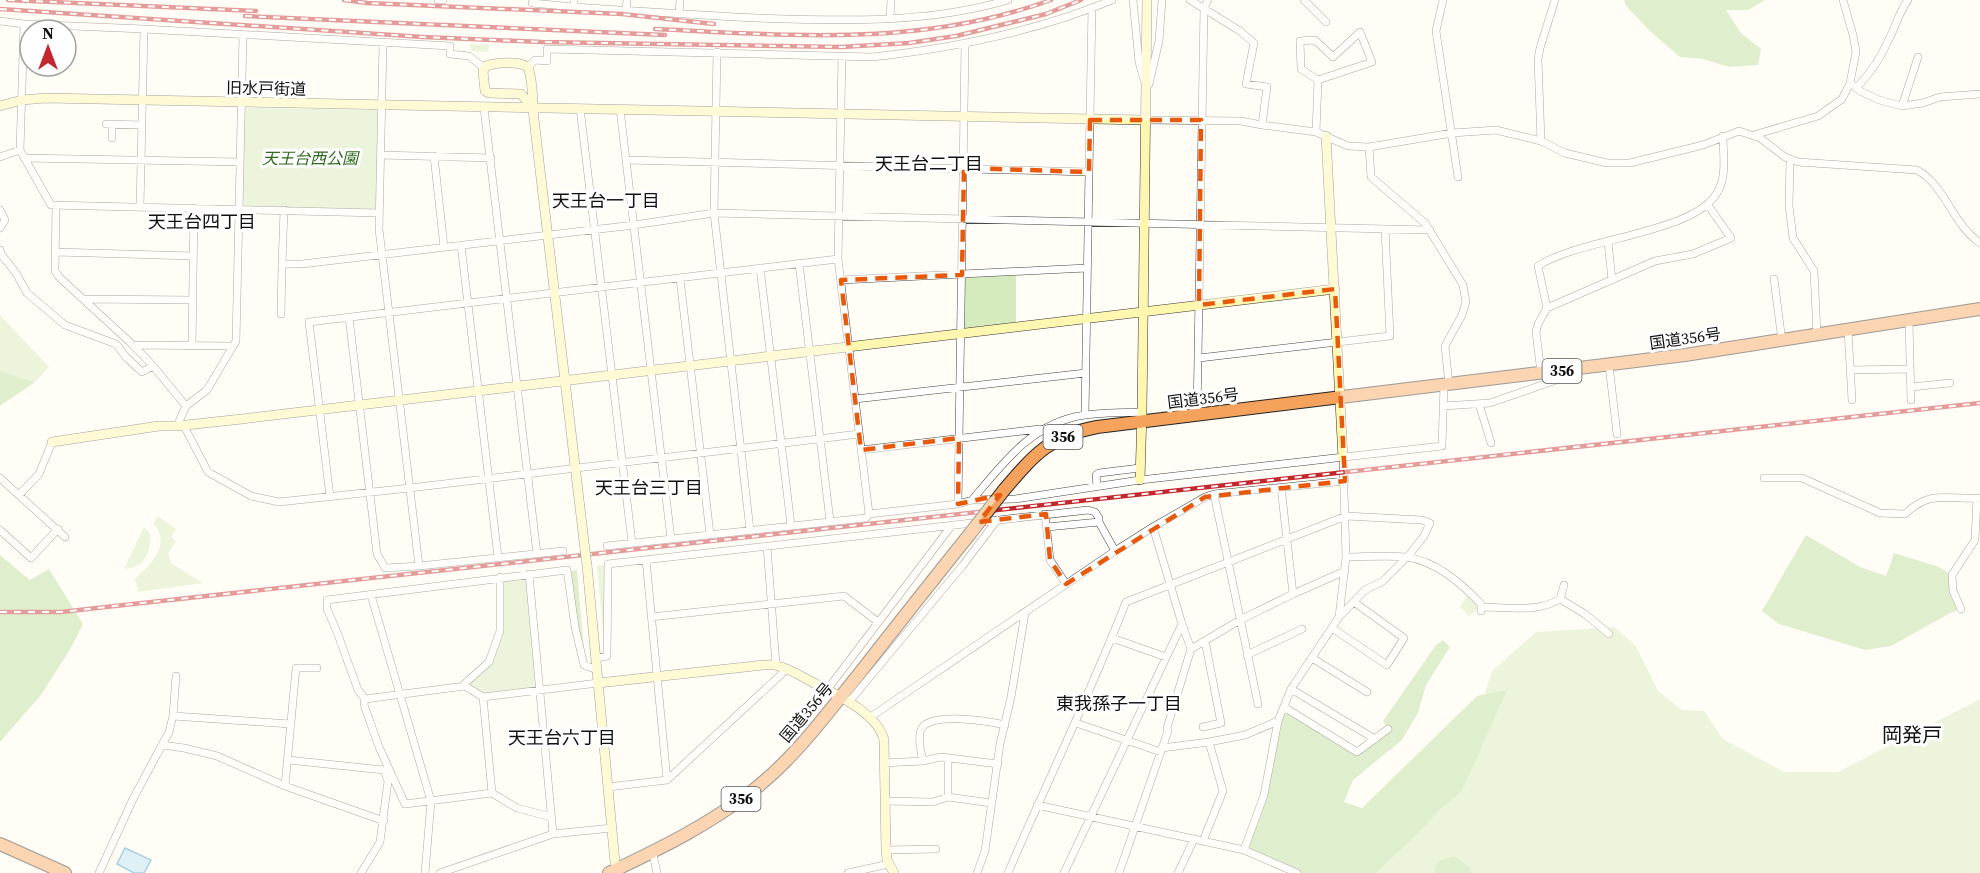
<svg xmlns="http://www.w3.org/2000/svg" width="1980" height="873" font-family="'Source Serif 4','Noto Sans JP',serif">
<rect width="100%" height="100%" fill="#fffdf5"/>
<path fill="#d5ebbd" d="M469,44l21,1 -2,7 -16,-1z
M247,108l129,2 2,3 -2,94 -3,2 -128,-3 -2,-3 1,-92z
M1016,275v48l-52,6 1,-52z
M0,315l49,52 -14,15 -35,-11z
M158,516l18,13 -5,8 5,4 -8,12 3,10 32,20 -65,9 -3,-14c16,-12 36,-34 19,-54l1,-4z
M144,527l6,6c2,18 -6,36 -26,36z
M606,565l-1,86 -8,-85z
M527,575l10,113 -53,6 -17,-10 24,-22 11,-31v-52z
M1469,592l12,15 -12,9 -9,-9z
M1614,627l22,19 22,45 24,19 22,1 19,28 61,33h54l142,-73v174h-631l111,-97 32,-105 44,-39z"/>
<path fill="#b9dc9c" d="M1624,0h141l-17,10h-22l15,23 20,16 -3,16 -29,2 -26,-8 -23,-2 -29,-25 -25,-26z
M0,371l35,11 -35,24z
M1806,535l54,32 26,9 8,-23 45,14 13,8 11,29 -2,5 -9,3 -61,34 -26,4 -86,-26 -17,-13z
M0,555l30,25 19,-11 34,55 -12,24 -30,47 -41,47z
M577,570l8,92 -8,-35 -7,-56z
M1443,640l7,7 -24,38 -8,28 -16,27 -49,40 -9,22 18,6 115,-112 30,-6 -45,101 -22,18 -17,19 -47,45h-79l-53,-23 20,-55 20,-88 73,45 31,-23 -5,-8 53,-76z
M1454,856l17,12v5h-37l4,-12z"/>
<path fill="#b9e0f7" stroke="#3f96cf" stroke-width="1.5" d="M125,848l26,12 -7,13h-10l-17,-9z"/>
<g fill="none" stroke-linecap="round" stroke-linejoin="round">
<defs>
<path id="street" d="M438,0h5
M1133,0l6,62 5,18
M1190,0l50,31 14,12 -8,41 21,3 -5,38
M1304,0l22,22
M1443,0l-7,31 22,146
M1843,0l10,35 3,17 -6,31 10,8 19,9 23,6 21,-3 17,-6 40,-3
M532,3l42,4v-7
M574,7c61,4 122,8 183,11 83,3 170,6 251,-18
M626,10l1,-10
M679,14l1,-14
M890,18l1,-18
M0,21l24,3 120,5 306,17v8l19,2 15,12
M24,24l-4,126 31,55 328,8
M383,43l-4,186 40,337
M717,52l-3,161 36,317
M842,56l-4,203 31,255
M528,67l7,-7 12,1v-12l325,8c83,-9 163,-25 240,-57
M1149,84l10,-43 3,-41
M1857,87c14,-14 24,-30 32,-48 7,-13 10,-27 19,-39
M1902,106l16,-49
M484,108l53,446
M580,108l52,435
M620,109l6,51 463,12 3,-164
M1146,120l95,1 21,4 54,7 32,14 21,1 83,-14 44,-3 45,11 24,12 42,10h23l73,-18 36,-14 21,7 25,19 13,5 119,8c28,15 36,55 63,73
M106,124l36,1
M1316,132l2,-52 54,-18 -12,-30 -27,25 -18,-17 -15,1 1,28 17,11
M1754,135l64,-19 24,-17 8,-16
M112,138v-14
M1541,141l-3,-82 2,-11 15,-48
M1369,147l2,30 54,46 38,62 3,17 -4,13 -17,31 4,39
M381,155l110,3
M434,156l10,91
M0,157l20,-7
M24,158l216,4
M1790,159l-1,47 4,32 21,33 3,64
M626,160l45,379
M56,205l-1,66 4,6 74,68 20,21 33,40 -9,20
M140,207l4,-178
M0,210l5,10 -5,8
M284,210l-2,54h20l332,-39 80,-12 716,17
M1608,242l4,38
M461,245l37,312
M0,250l1,4 15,19 11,20 38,32 51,19 10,13 16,15 11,-6
M56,252l137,4
M799,263l31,258
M760,268l31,257
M680,279l30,255
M1774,279l8,62
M841,280l246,-12
M83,299l109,1
M1547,308l108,-47 38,-7 38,-16 -23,-33
M281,314l1,-50
M349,317l28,237 8,14 34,-2 144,-15
M1909,322l2,78
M1848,331l4,69
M133,345l99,1
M192,346l2,-138
M1199,358l191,-22 -5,-107
M1609,365l8,69
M1850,370l60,-1
M1541,373l-5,-41 2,-8 9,-16 -9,-42c42,-28 160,-33 180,-75 9,-16 5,-37 5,-55
M1911,387l39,-4
M855,399l231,-26
M1479,404l12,39
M186,406l21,-16 29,-49 7,-306
M1443,406l47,-3 72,-25 2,-8
M1085,415l4,-243
M1197,415l7,-407 4,-8
M184,426l24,46 43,24 28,6 131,-14 449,-54
M861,450l179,-21
M0,478l65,59
M1764,478h38l78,35 25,1c26,-25 43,-14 75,-16
M1097,486l-1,-11 3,-2 41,-5
M1281,487l12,107
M1214,494l44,210
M19,495l20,-21 13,-32
M330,497l-21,-175 529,-63
M972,500c29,-34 56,-72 102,-83 22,-5 46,-4 68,-5
M958,504l7,-460
M1045,514l5,46 16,24
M1047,527l52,-5
M0,530l31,28 27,-29
M607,546l259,-28 3,-4 89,-10 14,-4 43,-1 125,-19 302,-34 2,-61
M767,546l9,119
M1346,557c19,0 41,-2 60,0 30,4 55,26 75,47v7
M646,560l21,220
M529,574l24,260
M371,595l60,206 -6,72
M1560,599l25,15 24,20
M1481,607c26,0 57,6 79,-8l4,-14
M1961,609l-8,-18 -1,-16 23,-35 2,-42
M651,617l193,-21 34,26
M1339,617l7,-60 -3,-99
M1332,628l55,37 17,-27 -50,-36
M1112,638l54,19
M1191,649l49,-29 53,-26 52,-23
M1247,655l55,-26
M596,658l11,-2 1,-92 480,-54 7,2 4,6v4l16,29
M1312,658l55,34
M462,686l27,-24 11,-31v-54
M1291,689l84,50
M827,690l125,-165
M483,697l9,96 25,15 34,9
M365,699l100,-13 18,11 115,-14
M849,702l114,-137 34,-45
M1284,707l73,45 31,-23
M173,716l118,8
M869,718l246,-167 38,-24 52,-30 9,-3 131,-13
M1076,723l85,29
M1203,727l18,-4 -16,-82
M162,745l22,3 33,8 68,30 99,35
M948,758v39
M288,760l96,10 4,11 -8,61 -19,31
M923,761c-2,-8 -6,-26 -1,-33 11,-16 66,-7 83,-3
M884,763l39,-2 18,-4 57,7
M285,786l11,-118h21
M608,787l59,-7 120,-111
M492,793l-87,11 -26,-57 -15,-42 1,-6 -7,-9 -21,-58 -10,-23v-9l240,-30 8,57 9,38 13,5
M885,801l48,1 15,-5 43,6
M1037,805l207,45 53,23
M1203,841l20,-50 -14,-49
M886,850l50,-1
M1244,850l20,-55 14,-74
M653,854l4,19
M99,873l34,-74 36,-67 4,-16 3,-40
M440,873l113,-39 59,-6
M848,873l41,-9
M977,873l8,-22 15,-107 11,-47 14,-84
M1008,873c39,-91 82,-179 118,-271l220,-86 76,4 8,3 -6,13 -15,19 -26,26 -18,9 -26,27 -48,72 -13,32 -33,14 -36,7 -47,6
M1064,873l118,-249
M1119,873l49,-142 -1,-3 24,-79 -9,-25 -29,-97
M1178,873l16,-34"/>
<path id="secondary" d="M0,106l22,-6 24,-2 1100,22
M533,108l-12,-14 -32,-1 -4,-2 -2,-20 3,-5c11,-4 32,-5 42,1 6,18 4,35 6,52l51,431
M1326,136l17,322
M52,442l107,-16h18l65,-7 1093,-130
M1140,480l2,-68 5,-412
M587,565l29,308
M598,683l166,-18c5,0 10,-1 14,1 12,3 23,10 34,16 23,12 66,31 72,58l2,110 1,10 7,13"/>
<path id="highway" d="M1004,490c30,-35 45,-54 93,-63l588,-72 295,-46
M0,844l65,29
M609,873c52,-25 96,-46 142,-81 43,-33 74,-76 108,-118 36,-46 73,-93 110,-139"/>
</defs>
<use href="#street" stroke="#444" stroke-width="8"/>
<use href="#secondary" stroke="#333" stroke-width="10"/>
<use href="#highway" stroke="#222" stroke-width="14"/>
<use href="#street" stroke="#fff" stroke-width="7"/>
<use href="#secondary" stroke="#fff6b0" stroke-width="9"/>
<use href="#highway" stroke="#f5a25d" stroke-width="12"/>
<defs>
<path id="rail" d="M8,0l248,11
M344,0l23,3 255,11 92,10
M0,9l423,28 119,5 299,5 68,-4 47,-7 90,-22 35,-14
M245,16l420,19
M655,29c137,6 263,19 396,-29
M0,612h61l63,-7 1856,-202"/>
</defs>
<use href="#rail" stroke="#c4262e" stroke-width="4.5"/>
<use href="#rail" stroke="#fff" stroke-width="2" stroke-dasharray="7" stroke-linecap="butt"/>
<defs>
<path id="secondary-bridge" d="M585,550l2,15"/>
<path id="highway-bridge" d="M969,535l35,-45"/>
</defs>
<use href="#secondary-bridge" stroke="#333" stroke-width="10" stroke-linecap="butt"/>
<use href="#highway-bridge" stroke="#222" stroke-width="14" stroke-linecap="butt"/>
<use href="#secondary-bridge" stroke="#fff6b0" stroke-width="9"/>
<use href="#highway-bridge" stroke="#f5a25d" stroke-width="12"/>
</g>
<path d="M0 0H1980V873H0ZM1090,120h111l-2,185 136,-16 10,192 -140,16 -139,87 -16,-24 -4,-46 -67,8 21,-27 -42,9 1,-66 -98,12 -20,-170 121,-5 2,-107 125,4z" fill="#fffdf5" fill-opacity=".55" fill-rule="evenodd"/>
<path fill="none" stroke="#e8590c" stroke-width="4.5" stroke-dasharray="12 8" stroke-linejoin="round" d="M1090,120h111l-2,185 136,-16 10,192 -140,16 -139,87 -16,-24 -4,-46 -67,8 21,-27 -42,9 1,-66 -98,12 -20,-170 121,-5 2,-107 125,4z"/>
<g text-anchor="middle" stroke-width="6" stroke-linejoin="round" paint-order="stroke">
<g fill="#fff" stroke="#585858" stroke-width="1.5">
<rect x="1542.5" y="359" width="39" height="24" rx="4.5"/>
<rect x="1043.5" y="425" width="39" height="24" rx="4.5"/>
<rect x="721.5" y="787" width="39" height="24" rx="4.5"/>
</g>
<g font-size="15" font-weight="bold" fill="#111">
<text x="1562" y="376">356</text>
<text x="1063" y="442">356</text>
<text x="741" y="804">356</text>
</g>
<g font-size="16" fill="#111" stroke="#fff">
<text transform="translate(266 88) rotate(1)" y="6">旧水戸街道</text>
<text transform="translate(1685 338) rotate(-8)" y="6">国道356号</text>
<text transform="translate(1203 398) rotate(-7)" y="6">国道356号</text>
<text transform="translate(806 712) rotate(-50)" y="6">国道356号</text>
</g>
<g font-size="16" font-style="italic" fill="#2f6b1f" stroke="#fff">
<text x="310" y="164">天王台西公園</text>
</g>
<g font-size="18" fill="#111" stroke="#fff">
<text x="929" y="170">天王台二丁目</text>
<text x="606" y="207">天王台一丁目</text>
<text x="202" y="228">天王台四丁目</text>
<text x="649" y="494">天王台三丁目</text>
<text x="1119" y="710">東我孫子一丁目</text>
<text x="562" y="744">天王台六丁目</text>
</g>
<g font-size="20" fill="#111" stroke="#fff">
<text x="1912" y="742">岡発戸</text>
</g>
</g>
<g transform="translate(48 48)"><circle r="28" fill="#ffffff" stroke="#a0a0a0" stroke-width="1.5"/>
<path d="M0-4.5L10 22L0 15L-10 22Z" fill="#c4262e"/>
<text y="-9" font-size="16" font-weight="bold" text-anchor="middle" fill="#111111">N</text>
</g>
</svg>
